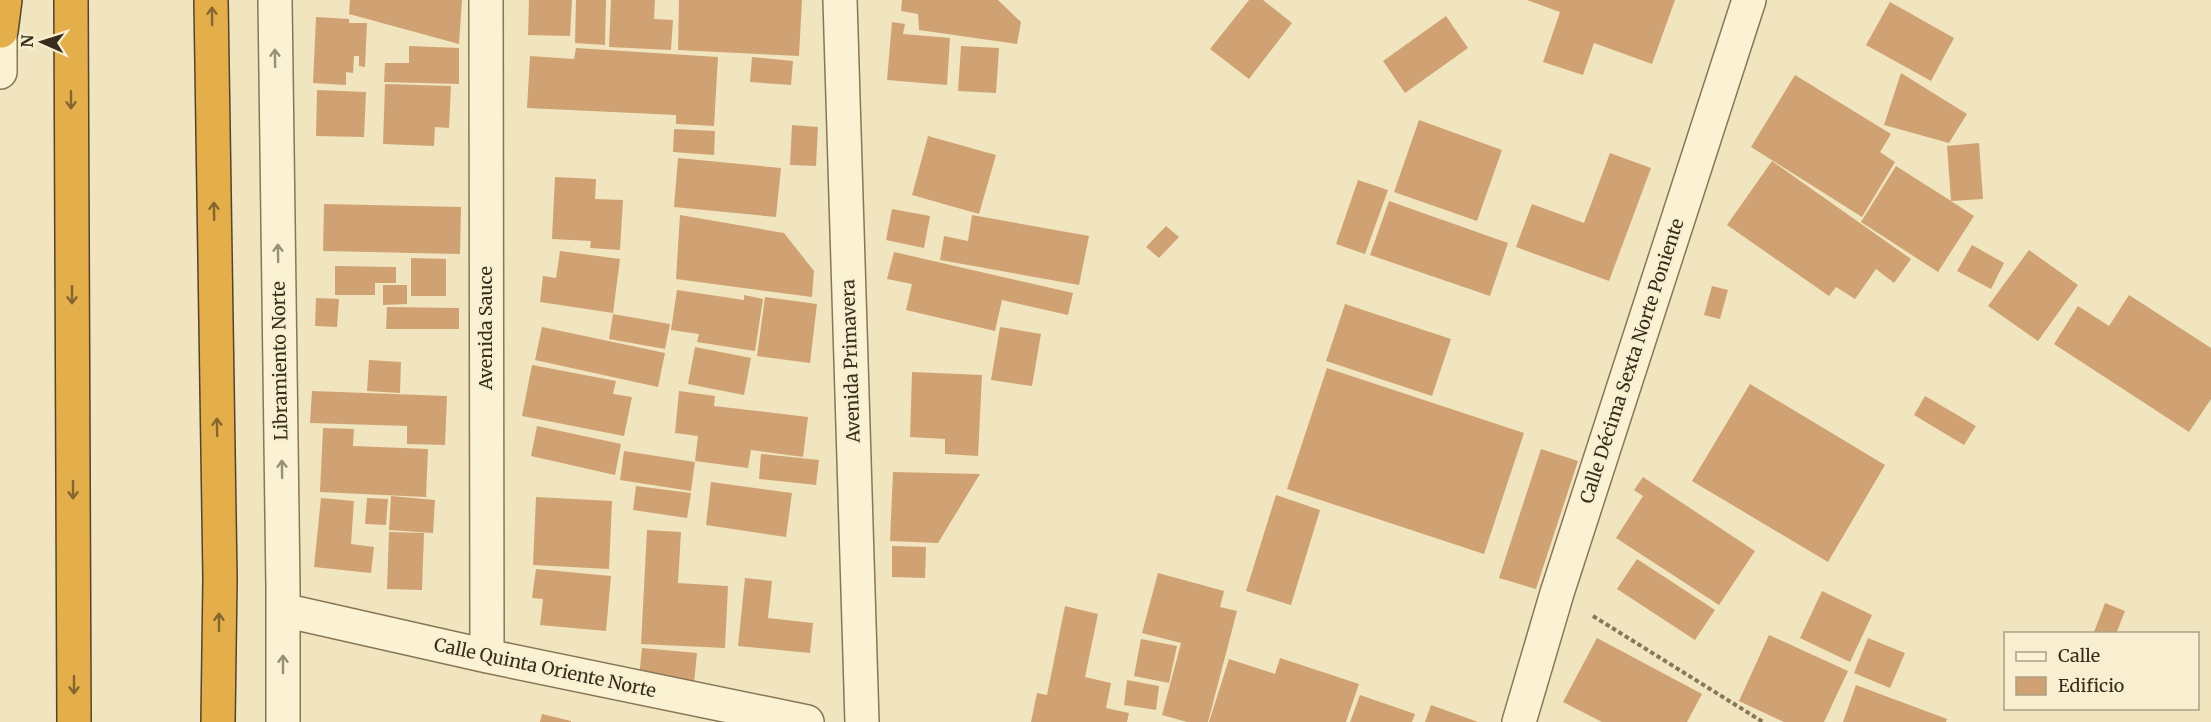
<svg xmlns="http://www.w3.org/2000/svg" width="2211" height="722" font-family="Merriweather,serif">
<rect width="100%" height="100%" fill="#f0e5bf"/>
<path fill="#d0a273" d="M350,0h112l-3,44 -110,-30z
M529,0h43l-2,36 -42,-1z
M576,0h30l-1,45 -30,-2z
M611,0h44l-1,19 19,1 -2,30 -62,-3z
M679,0h123l-3,56 -121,-6z
M902,0h96l23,22 -4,22 -98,-14 -1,-16 -17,-3z
M1249,0h14l29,23 -43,56 -39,-30z
M1527,0h148l-23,64 -58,-21 -11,32 -40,-13 17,-50z
M1890,2l64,36 -23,43 -65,-36z
M1446,16l22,32 -63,45 -22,-32z
M316,17l33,2v4h18l-2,44 -6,-1v-10h-5l-1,17 -7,-1v13l-33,-2z
M892,22l13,2 -2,10 47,4 -3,47 -60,-5z
M409,46l50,2v36l-75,-2 1,-19h24z
M961,46l38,2 -3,45 -38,-2z
M576,48l142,9 -4,69 -38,-2v-9l-149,-7 3,-52 44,3z
M752,57l41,4 -2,24 -41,-3z
M1901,73l66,41 -18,29 -65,-18z
M1795,75l96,59 -11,18 15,10 -33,55 -111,-70z
M385,84l66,2 -2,42 -14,-1 -1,19 -51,-2z
M317,90l49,2 -2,45 -48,-1z
M1419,120l83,30 -25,71 -83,-29z
M792,125l26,2 -2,39 -26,-1z
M674,129l41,2 -1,24 -41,-3z
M928,136l68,19 -17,59 -67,-19z
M1979,143l4,56 -32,2 23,15 -36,56 -77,-50 35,-56 55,35 -4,-55z
M1610,153l41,15 -42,113 -93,-34 16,-43 52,19z
M678,158l103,10 -5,49 -102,-10z
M1772,161l139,98 -17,24 -18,-14 -21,30 -19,-12 -7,9 -102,-71z
M555,177l41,2 -1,20 28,1 -3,50 -30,-2 1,-7 -39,-2z
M1358,180l30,10 -23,64 -29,-10z
M1389,201l119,42 -18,53 -120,-41z
M324,204l137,3 -1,47 -137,-3z
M892,209l38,7 -6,32 -38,-8z
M680,215l104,18 30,38 -2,26 -136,-18z
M972,215l117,21 -10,49 -139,-25 4,-24 24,5z
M1166,226l13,11 -20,21 -13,-11z
M1972,245l32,18 -13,26 -34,-18z
M2029,250l49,35 -40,56 -50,-35z
M560,251l60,8 -7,54 -73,-11 3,-26 13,2z
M894,252l179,41 -5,22 -66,-15 -7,31 -89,-21 6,-26 -25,-5z
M411,258l35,1v37h-35z
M335,266l61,1v16h-21v12h-40z
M383,285h24v19l-24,1z
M1712,286l16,4 -8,29 -16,-4z
M677,290l67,10v-5l19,4 -8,52 -58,-9 2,-8 -28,-4z
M2129,295l82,53v51l-22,33 -135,-88 24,-38 31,20z
M765,297l52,7 -7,59 -53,-7z
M316,298l23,1 -2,28 -22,-1z
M1345,304l106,35 -19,57 -106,-35z
M387,307l72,1v21h-73z
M613,314l57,10 -5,25 -56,-10z
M542,327l123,26 -7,34 -123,-27z
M1000,327l41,7 -9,52 -41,-6z
M695,347l56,11 -7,37 -56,-11z
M369,360l32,2 -1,31 -33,-2z
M532,365l84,16 -3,13 19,3 -8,39 -102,-20z
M1327,368l197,65 -40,121 -197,-65z
M912,372l70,3 -4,81 -33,-2v-15l-35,-2z
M1750,384l135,81 -57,97 -136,-81z
M312,391l135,5 -2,49 -38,-1v-18l-97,-3z
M679,391l36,5 -1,10 94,11 -5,40 -52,-7 -3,18 -53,-7 3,-25 -23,-3z
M1925,396l51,30 -12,19 -50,-30z
M537,426l84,18 -6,31 -84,-19z
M323,428l31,1 -1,17 75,3 -2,48 -106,-5z
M1541,449l37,12 -42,128 -37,-11z
M624,451l71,11 -4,29 -71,-11z
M761,454l58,6 -3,25 -57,-6z
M893,472l87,2 -42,69 -48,-2z
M1643,477l112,74 -36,54 -103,-67 27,-42 -9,-6z
M711,482l81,11 -6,44 -80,-12z
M636,486l55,7 -4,25 -54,-8z
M1276,495l44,15 -29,95 -45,-14z
M391,496l44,4 -2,33 -44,-3z
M536,497l76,4 -3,68 -76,-4z
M321,498l33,3 -3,43 23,3 -3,26 -57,-6z
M367,498l21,1 -2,26 -21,-1z
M647,530l34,2 -3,51 50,3 -3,62 -84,-4z
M389,532l35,1 -2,57 -35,-1z
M892,546l34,1 -1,31 -33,-1z
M1637,559l78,51 -20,30 -78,-51z
M536,569l75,7 -5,55 -66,-6 3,-26 -11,-1z
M1158,573l66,18 -4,16 17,4 -29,111h-21l-25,-7 19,-72 -39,-10z
M745,578l27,3 -4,37 45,5 -3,30 -72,-7z
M1822,591l50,24 -22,47 -50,-24z
M2105,603l20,8 -9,23 -22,-2z
M1065,606l33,8 -13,63 26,6 -5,25 23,5 -2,9h-96l6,-29 10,2z
M1769,635l79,36 -24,51h-40l-45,-21z
M1597,638l105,56 -15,28h-85l-39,-20z
M1868,638l37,15 -15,35 -36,-15z
M1141,639l36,7 -8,37 -35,-7z
M642,648l55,5 -3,30 -55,-5z
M1280,658l79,26 -13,38h-137l20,-63 46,15z
M1127,680l32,6 -3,24 -32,-5z
M1856,685l91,34 -1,3h-103z
M1360,695l55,19 -3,8h-62z
M1431,705l47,17h-53z
M542,714l29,7v1h-31z"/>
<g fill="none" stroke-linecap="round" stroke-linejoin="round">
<defs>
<path id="minor" d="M275,0l8,588v134
M486,0l1,656
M840,0l22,722
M0,7v65
M283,610l204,46 320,66
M1519,722l38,-129 192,-593"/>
<path id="highway" d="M71,0l3,722
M211,0l9,579 -2,143
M1,31l4,-31"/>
</defs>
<use href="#minor" stroke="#897656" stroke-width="36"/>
<use href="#highway" stroke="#56432b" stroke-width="36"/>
<path stroke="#897656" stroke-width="4" stroke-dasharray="4.5 3" stroke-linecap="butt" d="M1593,616l170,106"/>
<use href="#minor" stroke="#faf2d2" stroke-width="33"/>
<use href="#highway" stroke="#e4ae4a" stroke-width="33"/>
</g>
<defs><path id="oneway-shaft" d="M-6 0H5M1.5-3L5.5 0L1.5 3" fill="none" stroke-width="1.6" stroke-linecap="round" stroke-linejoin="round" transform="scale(1.5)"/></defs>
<g stroke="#856631">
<use href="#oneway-shaft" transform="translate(212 16) rotate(-91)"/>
<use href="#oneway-shaft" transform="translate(71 100) rotate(90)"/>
<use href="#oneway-shaft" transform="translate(214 211) rotate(-91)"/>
<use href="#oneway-shaft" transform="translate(72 295) rotate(90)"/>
<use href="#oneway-shaft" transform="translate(217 427) rotate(-91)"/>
<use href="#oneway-shaft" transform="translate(73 490) rotate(90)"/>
<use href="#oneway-shaft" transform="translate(219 622) rotate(-90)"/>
<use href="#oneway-shaft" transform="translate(74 685) rotate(90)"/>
</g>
<g stroke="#998f77">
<use href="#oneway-shaft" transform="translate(275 58) rotate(-91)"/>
<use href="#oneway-shaft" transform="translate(278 253) rotate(-91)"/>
<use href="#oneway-shaft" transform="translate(282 469) rotate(-91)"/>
<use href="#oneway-shaft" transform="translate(283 664) rotate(-90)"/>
</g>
<g text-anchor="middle" stroke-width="4.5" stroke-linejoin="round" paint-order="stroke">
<g font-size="18" fill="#382c1c" stroke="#f7efcf">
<text transform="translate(486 328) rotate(-90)" y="6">Avenida Sauce</text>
<text transform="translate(280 361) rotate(-91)" y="6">Libramiento Norte</text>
<text transform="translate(851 361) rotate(-92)" y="6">Avenida Primavera</text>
<text transform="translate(1632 361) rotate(-72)" y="6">Calle Décima Sexta Norte Poniente</text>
<text transform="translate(545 668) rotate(12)" y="6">Calle Quinta Oriente Norte</text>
</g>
</g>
<rect x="2004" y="632" width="195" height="78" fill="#f7efcf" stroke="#aba187" stroke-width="1.5"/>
<rect x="2016" y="652" width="30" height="9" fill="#faf2d2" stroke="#aba187" stroke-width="1.5"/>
<text x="2058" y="662" font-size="18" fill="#382c1c">Calle</text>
<rect x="2016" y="677" width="30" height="18" fill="#d0a273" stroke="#aba187" stroke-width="1.5"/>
<text x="2058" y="692" font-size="18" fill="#382c1c">Edificio</text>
<g transform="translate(42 42) rotate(273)" stroke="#f7efcf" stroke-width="4.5" paint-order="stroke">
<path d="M0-4.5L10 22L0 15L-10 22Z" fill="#382c1c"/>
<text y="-9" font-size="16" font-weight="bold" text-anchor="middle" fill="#382c1c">N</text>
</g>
</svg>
